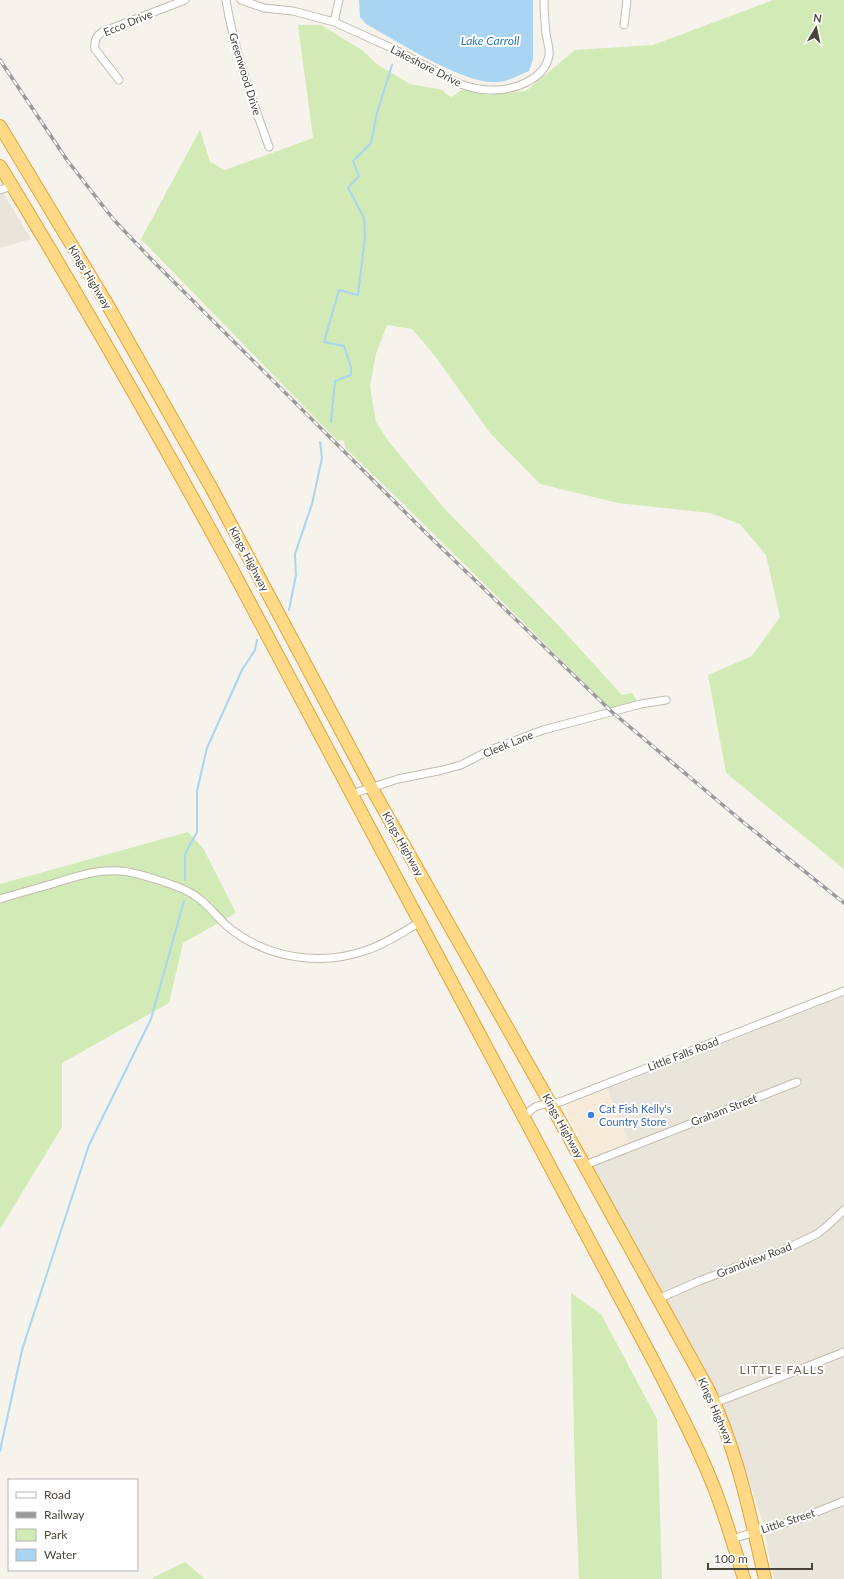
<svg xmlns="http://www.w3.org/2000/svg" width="844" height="1579" font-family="Lato,sans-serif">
<rect width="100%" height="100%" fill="#f6f3ec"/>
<path fill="#eae5da" d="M0,187l31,52 -31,9z
M844,996v583h-70l-12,-59 -28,-84 -18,-45 -56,-100 -71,-132 40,-15 -22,-55z"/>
<path fill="#f7ead8" d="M607,1089l22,56 -40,14 -25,-52z"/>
<path fill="#d2eab5" d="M773,0h71v869l-118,-96 -18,-98 44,-19 28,-39 -14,-62 -26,-31 -30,-11 -92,-10 -78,-19 -50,-51 -55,-77 -23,-27 -25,-4 -11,29 -6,32 6,36 13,20 54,65 117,120 62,68 10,-2 6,9 -28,6 -221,-218 -43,-41 -3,-9 -5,1 -16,-16 -181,-186 59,-109 10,32 15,8 88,-32 -15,-113h23l41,25 16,15 32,19 33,6 2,3 6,4 14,-9 23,7 38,-4 49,-41 78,-5z
M188,832l15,16 33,65 -53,30 -14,60 -107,60v64l-62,102v-345z
M571,1293l30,21 56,105 5,160h-83l-4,-98z
M185,1562l20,17h-53l2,-2z"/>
<path fill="#a9d4f2" d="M359,0h174v59l-4,12c-10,4 -21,11 -32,11 -33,3 -100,-41 -131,-58l-6,-7z"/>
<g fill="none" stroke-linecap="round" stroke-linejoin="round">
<path stroke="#a9d4f2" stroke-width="2" d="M331,422l4,-41 16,-6v-8l-7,-21 -20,-4 15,-52 19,5 7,-59 -1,-18 -16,-30 11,-12 -6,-15 18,-18 6,-30 15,-48
M289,610l7,-35 -1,-21 17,-50 10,-46 -2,-16
M185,880v-26l12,-22v-41l10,-43 35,-78 13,-20 2,-10
M0,1451l22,-101 67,-205 62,-126 33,-118"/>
<defs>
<path id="minor" d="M226,0c8,50 26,99 43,147
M241,0l23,8 29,3 41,11 60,27 64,34c10,4 21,7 32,7 23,1 55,-10 59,-35 1,-7 -2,-14 -3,-21 -1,-11 -2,-23 -2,-34
M334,22l5,-22
M624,25l3,-25
M119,80l-24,-31c-1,-7 1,-13 7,-17l83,-32
M0,190l12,-4
M352,794l46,-15 45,-9 18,-5 29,-15 53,-20 98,-26 25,-4
M0,899c19,-6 39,-11 58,-17 20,-6 41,-13 62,-11 16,1 61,15 74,24 13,8 22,21 33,31 38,32 93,41 140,24 19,-6 36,-18 53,-28
M524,1118c11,-16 20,-13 36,-16l284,-111
M585,1165l212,-83
M658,1299l41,-18 91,-34 27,-13 9,-7 18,-17
M715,1403l129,-51
M732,1539l70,-21 42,-17"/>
<path id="trunk" d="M0,126l106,176 106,187 159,298 179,316 158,286c29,60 42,125 57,190
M0,166c79,129 154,261 227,394l425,798c22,43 45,86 63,132 11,29 20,59 29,89"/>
</defs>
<use href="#minor" stroke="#c2bbae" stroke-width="9"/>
<use href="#trunk" stroke="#e0a43c" stroke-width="14"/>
<use href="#minor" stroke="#fff" stroke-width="7"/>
<use href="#trunk" stroke="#ffd985" stroke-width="12"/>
<defs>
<path id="rail" d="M0,60l67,100 47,60 38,40 275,274 185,178 131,110 101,81"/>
</defs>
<use href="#rail" stroke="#9a9a9a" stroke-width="3.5"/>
<use href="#rail" stroke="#fff" stroke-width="2" stroke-dasharray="6" stroke-linecap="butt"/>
</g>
<circle fill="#3f7fe0" stroke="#fff" stroke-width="1.5" cx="591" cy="1115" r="4"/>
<g text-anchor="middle" stroke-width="4" stroke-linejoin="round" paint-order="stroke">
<g font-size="11" fill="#4b4439" stroke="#fff">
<text transform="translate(128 23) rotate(-22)" y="4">Ecco Drive</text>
<text transform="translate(426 66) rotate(27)" y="4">Lakeshore Drive</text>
<text transform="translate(245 74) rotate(73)" y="4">Greenwood Drive</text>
<text transform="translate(90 277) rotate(59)" y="4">Kings Highway</text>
<text transform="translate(249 559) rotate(62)" y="4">Kings Highway</text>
<text transform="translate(508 744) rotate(-22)" y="4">Cleek Lane</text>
<text transform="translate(403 844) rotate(61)" y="4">Kings Highway</text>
<text transform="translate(683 1054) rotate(-21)" y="4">Little Falls Road</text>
<text transform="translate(724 1110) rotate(-21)" y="4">Graham Street</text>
<text transform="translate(563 1126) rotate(61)" y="4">Kings Highway</text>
<text transform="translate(754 1260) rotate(-21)" y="4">Grandview Road</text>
<text transform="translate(716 1411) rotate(66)" y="4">Kings Highway</text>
<text transform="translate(788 1521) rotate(-18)" y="4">Little Street</text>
</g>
<g font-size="11" fill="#366cbe" stroke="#fff" text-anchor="start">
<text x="599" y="1113">Cat Fish Kelly's<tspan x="599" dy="13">Country Store</tspan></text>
</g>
<g font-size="12" font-style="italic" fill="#2e7ab2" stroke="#fff">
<text x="490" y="45">Lake Carroll</text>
</g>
<g font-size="12" letter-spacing="1" fill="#6e6250" stroke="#fff">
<text x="782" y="1374">LITTLE FALLS</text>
</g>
</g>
<rect x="8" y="1479" width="130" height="92" fill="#ffffff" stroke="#b7b4b0"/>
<rect x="16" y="1492" width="20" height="6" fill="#ffffff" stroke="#b7b4b0"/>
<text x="44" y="1499" font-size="12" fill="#4b4439">Road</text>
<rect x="16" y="1512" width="20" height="6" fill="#9a9a9a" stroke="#b7b4b0"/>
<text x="44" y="1519" font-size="12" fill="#4b4439">Railway</text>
<rect x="16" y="1529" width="20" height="12" fill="#d2eab5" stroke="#b7b4b0"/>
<text x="44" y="1539" font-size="12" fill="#4b4439">Park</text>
<rect x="16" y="1549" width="20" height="12" fill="#a9d4f2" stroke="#b7b4b0"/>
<text x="44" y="1559" font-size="12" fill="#4b4439">Water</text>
<g transform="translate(816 28) rotate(9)" stroke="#ffffff" stroke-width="3" paint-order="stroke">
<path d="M0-3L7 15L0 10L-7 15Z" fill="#4b4439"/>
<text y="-6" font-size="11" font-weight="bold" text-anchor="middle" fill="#4b4439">N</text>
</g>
<path d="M708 1563v6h104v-6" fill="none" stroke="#4b4439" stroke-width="2"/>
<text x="714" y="1563" font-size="12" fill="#4b4439" stroke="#ffffff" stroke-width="3" paint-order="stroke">100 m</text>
</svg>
